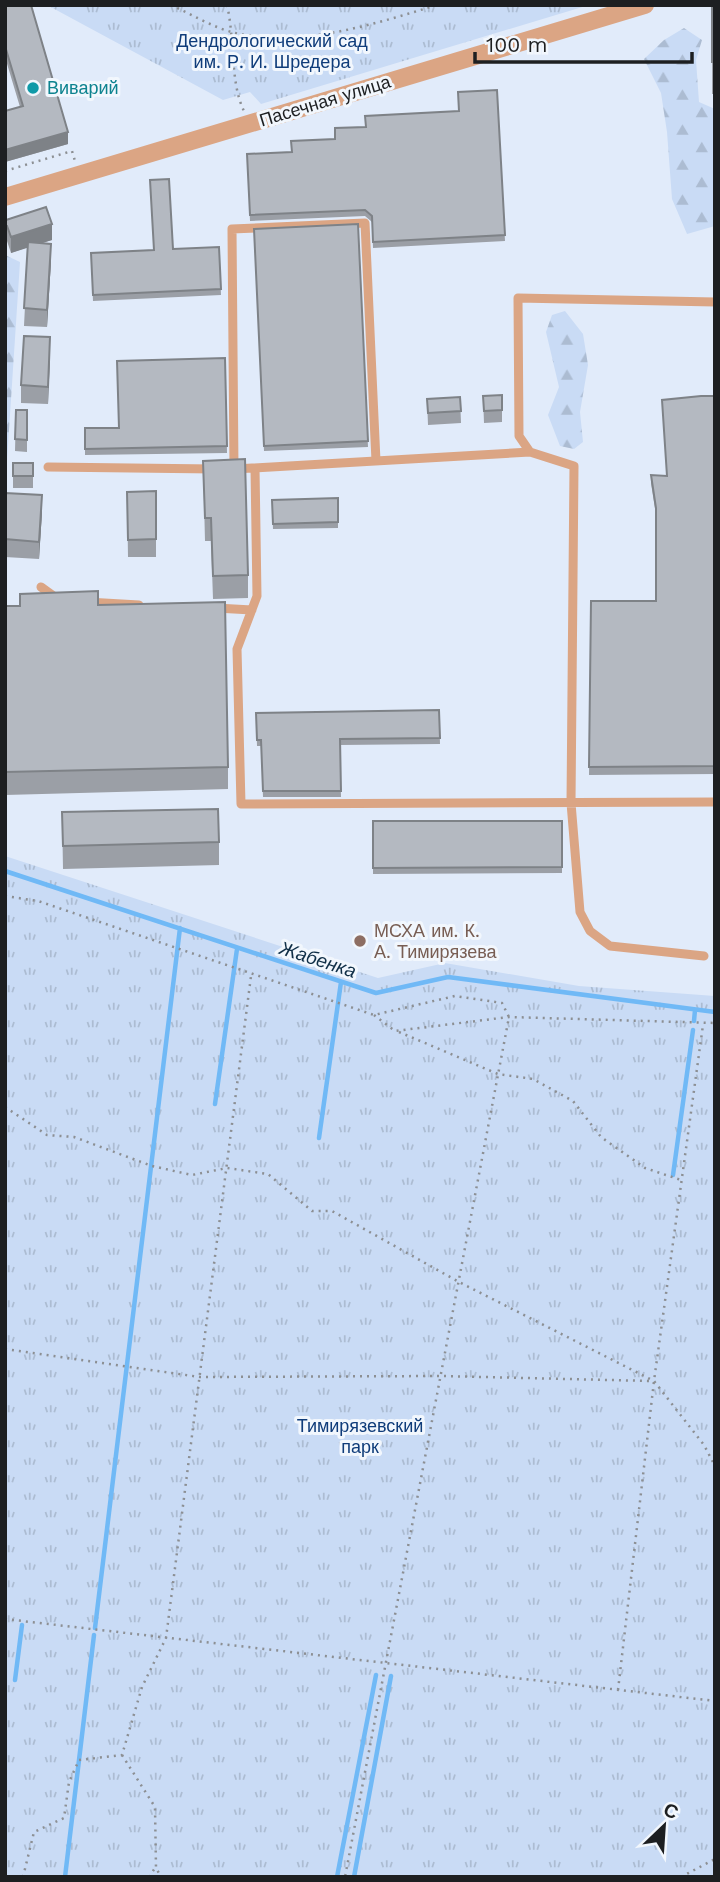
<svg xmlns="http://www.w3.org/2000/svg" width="720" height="1882" font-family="'Work Sans',sans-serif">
<defs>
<pattern id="forest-firs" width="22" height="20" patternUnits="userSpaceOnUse" patternTransform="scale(1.75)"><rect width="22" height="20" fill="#c9dbf5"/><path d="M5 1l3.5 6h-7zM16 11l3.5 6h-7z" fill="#acbcd2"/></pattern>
<pattern id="park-tufts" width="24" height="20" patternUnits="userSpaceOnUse" patternTransform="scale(1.75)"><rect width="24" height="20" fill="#c9dbf5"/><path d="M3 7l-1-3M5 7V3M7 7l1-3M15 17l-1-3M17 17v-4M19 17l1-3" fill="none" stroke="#acbcd2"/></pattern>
</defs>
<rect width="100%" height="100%" fill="#f2f7fd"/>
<path fill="#e1ebfa" d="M5,5h710v1872h-710z"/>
<path fill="url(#forest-firs)" d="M684,28l18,12 -6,20 3,42 16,7v117l-28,8 -15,-35 -5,-67 -6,-39 -17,-34 20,-19z
M5,255l15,7 -15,229z
M565,311l18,23 5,31 -8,47 3,30 -9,7 -14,-3 -12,-31 11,-28 -13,-55 6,-17z"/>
<path fill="url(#park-tufts)" d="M47,5h542l-328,99 -11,-12 -27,8z
M5,856l373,122 67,-15 134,23 136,10v881h-710z"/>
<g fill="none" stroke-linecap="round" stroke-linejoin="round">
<path stroke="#70b9f6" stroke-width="4.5" d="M5,871l371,122 72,-16 267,35
M694,1021l1,-11
M215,1104l22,-155
M319,1138l22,-156
M673,1175l20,-145
M95,1628l85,-700
M15,1680l7,-55
M65,1877l29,-242
M337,1877l39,-202
M354,1877l37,-201"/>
<path stroke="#8c8f93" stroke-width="2.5" stroke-dasharray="2 5" stroke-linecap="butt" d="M171,5c20,9 43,23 64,28 67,15 139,-9 202,-28
M227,5c8,34 3,78 17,106
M5,171l67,-20 3,10
M5,896l33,5 336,114 81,-19 47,7 7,14 -164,860
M374,1015l21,16 114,-14 206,6
M399,1032l99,42 35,5 40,22 28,36 44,31 36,12
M5,1107l42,28 27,2 78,29 40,9 35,-7 41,6 44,37h20l127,71 195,99 50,64 11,21
M5,1349l195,28 241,-1 210,5
M5,1619l710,82
M618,1690l36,-309 49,-356
M122,1755l33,52 1,61 5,9
M23,1877l11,-45 30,-14 5,-36 10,-22 43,-5 20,-68 24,-49 85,-662
M149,1877l6,-9
M681,1877l34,-18"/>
<path stroke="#dba584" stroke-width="9" d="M530,452l-11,-16 -1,-138 197,4
M48,467l167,2
M255,468l2,128 -20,53 4,155 474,-2
M234,469l-2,-240 133,-6 11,238
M236,469l294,-17 44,14 -3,337 9,109 10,19 20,15 94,10
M41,587l18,13
M87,602l52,3
M216,608l36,2"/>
<path stroke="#dba584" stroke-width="18" d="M5,197l640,-192"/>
</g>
<path fill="#9b9fa6" d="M5,5l63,139 -63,18v-51l15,-4 -15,-50z
M712,8h3v86h-3z
M497,90l8,151 -132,7 -1,-26 -7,-6 -115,5 -3,-67 45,-2 43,-13 123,-28z
M5,218l1,2 46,20 -11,3 10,18 -4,66 -23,-1 4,-79 -17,6 -4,-12 -2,1z
M358,224l10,223 -104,4 -10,-222z
M219,247l2,48 -128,6 -2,-48z
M50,355l-2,49 -27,-1v-18z
M225,358l2,95 -142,2v-27h33z
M502,395v27l-18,1 -1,-27z
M715,396v378l-126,1 2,-174h65v-86l-5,-32v-8l15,1z
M460,397l1,26 -33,2 -1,-26z
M16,410h11v42l-12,-1z
M203,461l45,114v23l-35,1 -2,-58h-6z
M13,463h20v25h-20z
M156,491v66h-28l-1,-65z
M5,493l37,19 -3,47 -34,-2z
M338,498v30l-65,1 -1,-29z
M98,605l130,162v22l-223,6v-189z
M439,710l1,34 -100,1 1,52h-78l-2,-51h-4l-1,-33z
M62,812l157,30v23l-156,4z
M373,821h189v52l-189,1z"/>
<path fill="#7e8287" d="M68,132v12l-63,18v-12z
M52,224v16l-41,13v-16z
M5,226h2v15l-2,1z
M51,244v17l-4,66v-17z
M50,337v18l-2,49v-17z
M42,495v17l-3,47v-17z"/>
<path fill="#b4b9c1" stroke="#7e8287" stroke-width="2" d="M5,5h26l37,127 -63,18v-39l18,-5 -18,-60z
M712,8h3v54h-3z
M497,90l8,145 -132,7 -1,-26 -7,-6 -115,5 -3,-61 45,-2 -1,-11 44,-2v-11l31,-1 -1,-11 94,-5 -1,-19z
M169,179l4,70 46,-2 2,42 -128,6 -2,-42 63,-3 -4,-70z
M46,207l6,17 -41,13 -4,-11h-2v-8l1,2z
M358,224l10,217 -104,5 -10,-217z
M28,242l23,2 -4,66 -23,-2z
M24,336l26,1 -2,50 -27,-2z
M225,358l2,88 -142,3v-21h34l-2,-67z
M502,395v15l-18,1 -1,-15z
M701,396h14v370l-126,1 2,-166h65v-93l-5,-33 16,1 -5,-76z
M460,397l1,14 -33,2 -1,-14z
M16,410h11v30l-12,-1z
M245,459l3,116 -35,1 -2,-58h-6l-2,-57z
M13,463h20v13h-20z
M156,491v48l-28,1 -1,-48z
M5,493l37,2 -3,47 -34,-3z
M338,498v24l-65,2 -1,-24z
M98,591v14l127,-3 3,165 -223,5v-166h15v-12z
M439,710l1,28 -100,1 1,52h-78l-2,-51h-4l-1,-27z
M218,809l1,33 -156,4 -1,-34z
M373,821h189v46l-189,1z"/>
<circle fill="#0f9aa8" stroke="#f2f7fd" stroke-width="2.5" cx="33" cy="88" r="7"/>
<circle fill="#8d6e63" stroke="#f2f7fd" stroke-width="2.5" cx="360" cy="941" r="7"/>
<g text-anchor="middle" stroke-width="6" stroke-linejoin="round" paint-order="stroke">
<g font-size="18" fill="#0f3c7a" stroke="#f2f7fd">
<text x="272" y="47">Дендрологический сад<tspan x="272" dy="21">им. Р. И. Шредера</tspan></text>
<text x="360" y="1432">Тимирязевский<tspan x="360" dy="21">парк</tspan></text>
</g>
<g font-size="18" fill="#0d838f" stroke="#f2f7fd" text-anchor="start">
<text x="47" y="94">Виварий</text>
</g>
<g font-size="18" fill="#1d1f21" stroke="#f2f7fd">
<text transform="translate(325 101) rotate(-17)" y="6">Пасечная улица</text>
</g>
<g font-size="18" fill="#785e54" stroke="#f2f7fd" text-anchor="start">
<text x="374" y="937">МСХА им. К.<tspan x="374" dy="21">А. Тимирязева</tspan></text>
</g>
<g font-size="19" font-style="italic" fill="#102f47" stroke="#f2f7fd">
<text transform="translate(318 959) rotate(18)" y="7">Жабенка</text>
</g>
</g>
<rect width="720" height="1882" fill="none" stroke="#1d1f21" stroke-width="14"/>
<g transform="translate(664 1826) rotate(25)" stroke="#f2f7fd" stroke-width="5" paint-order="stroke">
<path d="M0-5L12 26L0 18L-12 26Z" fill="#1d1f21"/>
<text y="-10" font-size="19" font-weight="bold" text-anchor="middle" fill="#1d1f21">С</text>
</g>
<path d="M475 52v10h217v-10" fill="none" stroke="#1d1f21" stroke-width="3.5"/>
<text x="486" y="52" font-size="21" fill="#1d1f21" stroke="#f2f7fd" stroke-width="5" paint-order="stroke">100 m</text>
</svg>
